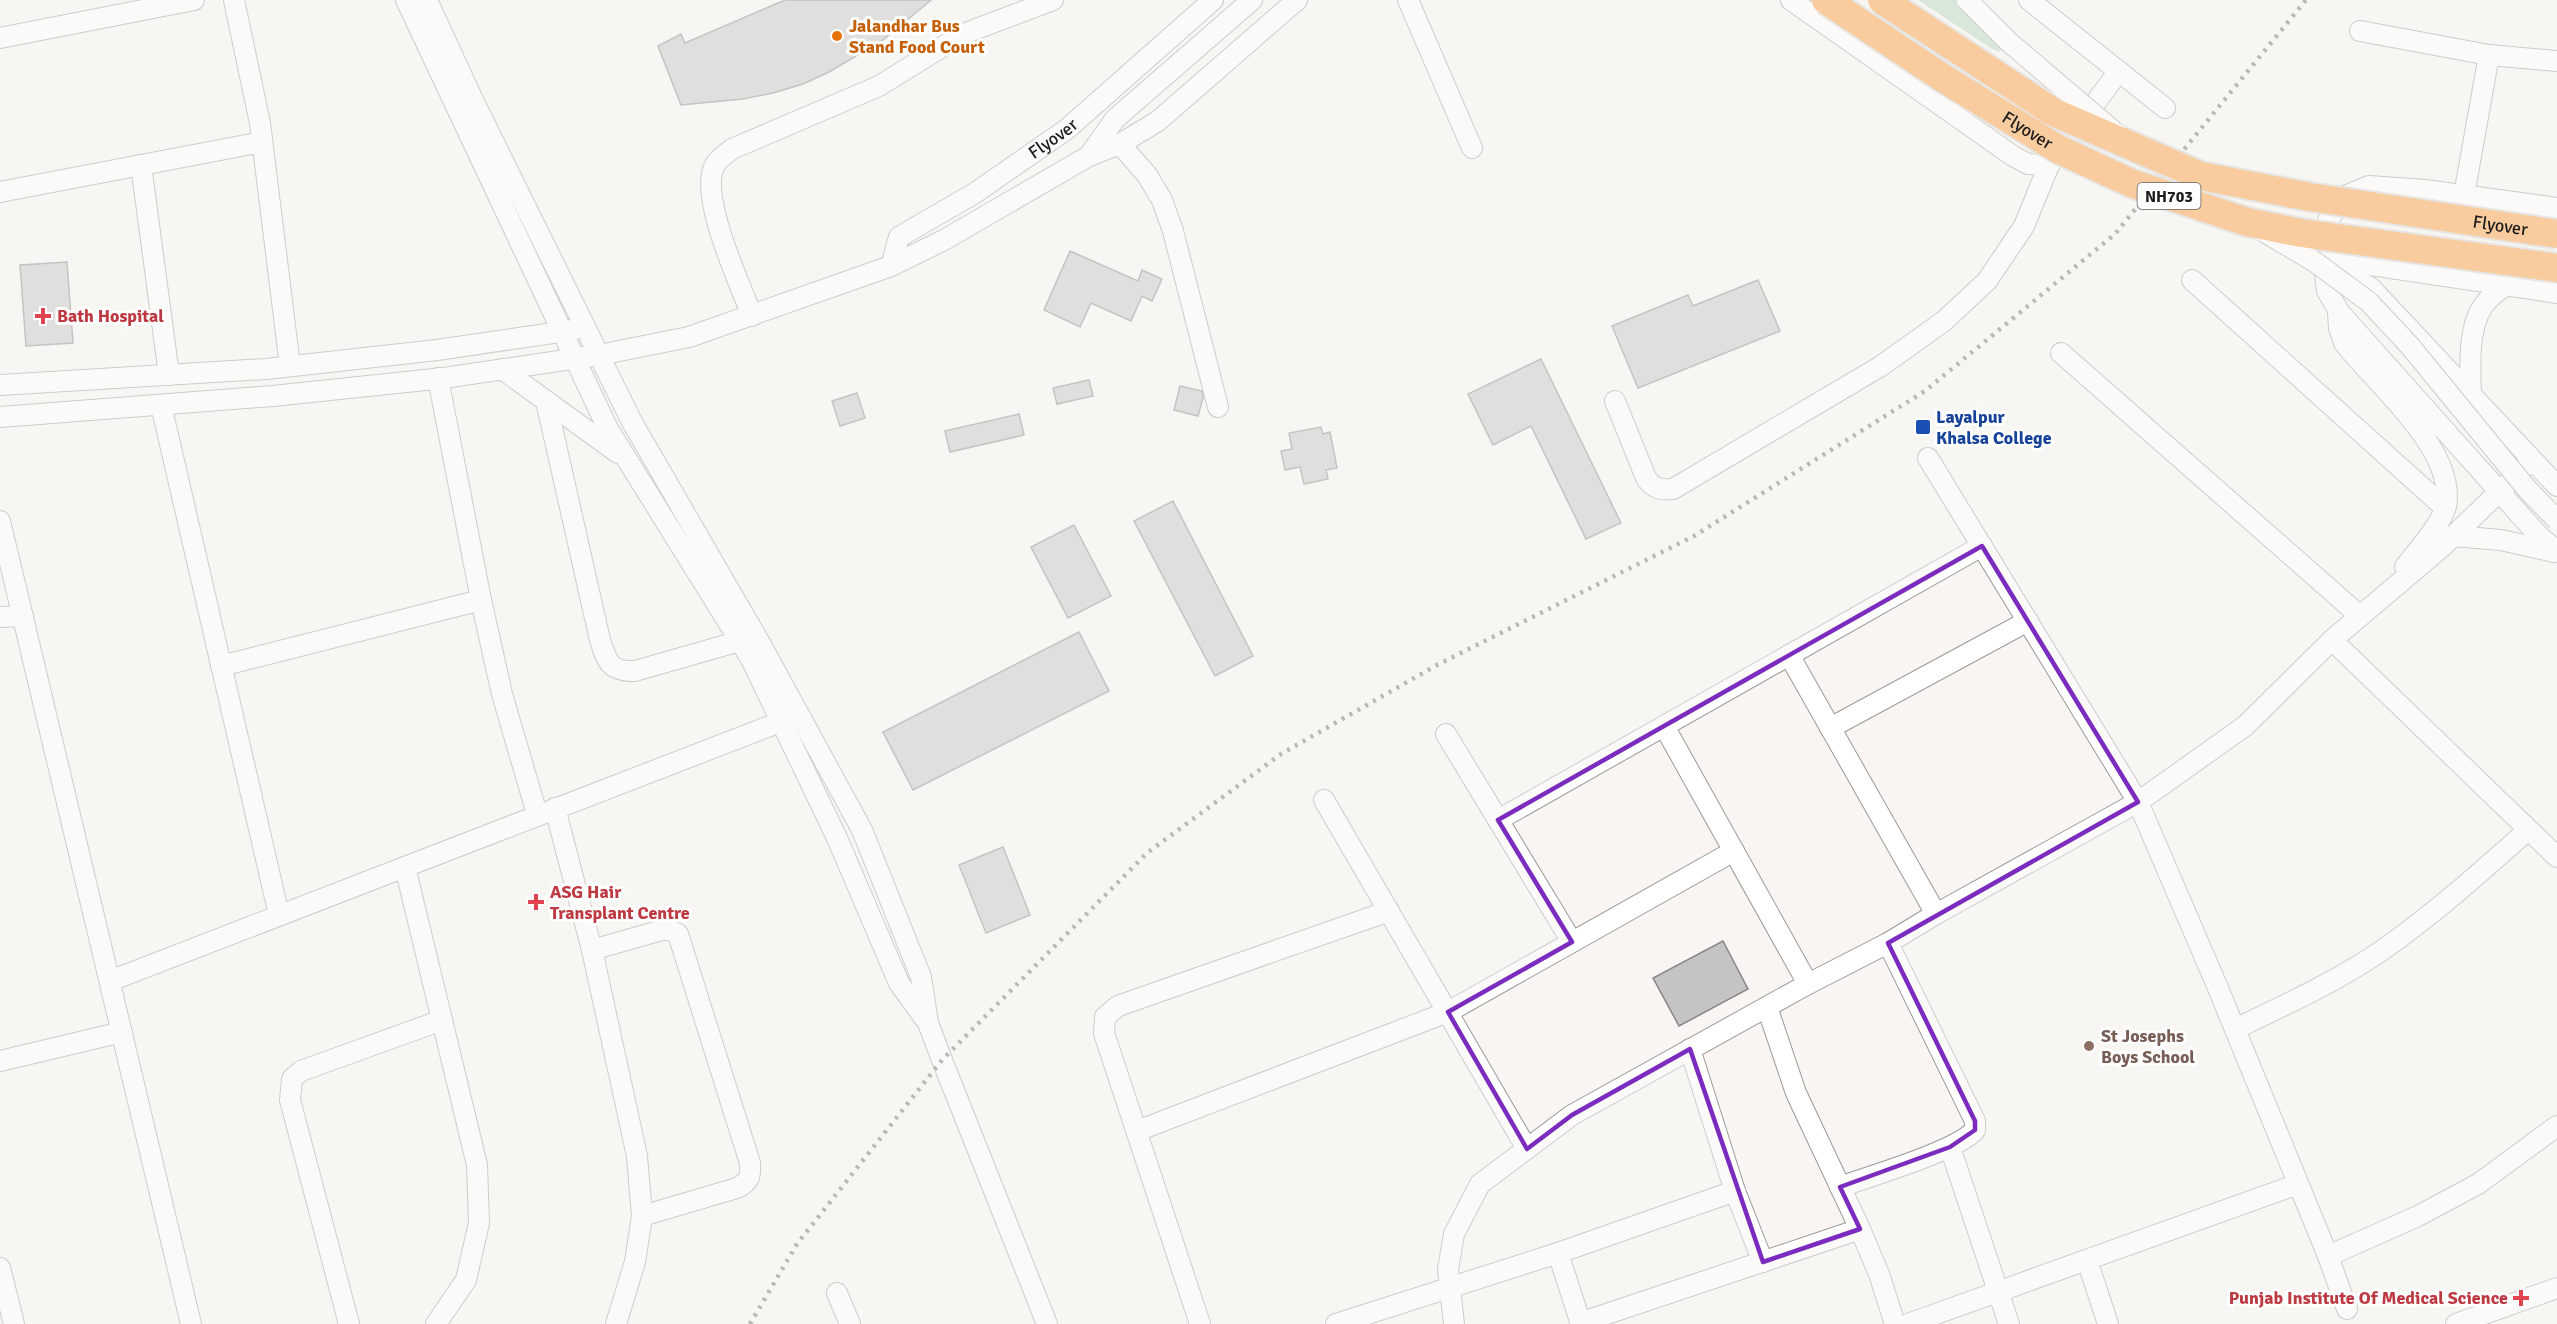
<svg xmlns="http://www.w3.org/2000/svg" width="2557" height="1324" font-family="Signika,sans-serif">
<rect width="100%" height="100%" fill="#f8f5f2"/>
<path fill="#b3d5bd" d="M1918,0h39l42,42 4,7 -4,3 -7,-3z"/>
<path fill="#c5c3c6" stroke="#888689" stroke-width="1.5" d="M785,0h146l-48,40 -54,32 -26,12 -30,9 -30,6 -62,6 -23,-59 23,-12 4,9z
M1070,251l68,30 4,-11 20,9 -10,22 -10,-5 -11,25 -40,-18 -11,24 -36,-17z
M67,262l6,81 -47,3 -6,-81z
M1758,280l22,51 -142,57 -26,-62 76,-31 5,11z
M1541,359l80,164 -35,16 -55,-113 -38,19 -25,-51z
M1089,380l4,16 -36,8 -4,-16z
M1180,386l22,5 1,7 -5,18 -24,-6z
M857,393l8,25 -25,8 -8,-25z
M1019,414l5,21 -74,17 -5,-21z
M1321,427l2,7 7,-2 7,36 -11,2 2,9 -24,5 -4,-17 -15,3 -4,-19 11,-2 -3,-16z
M1173,501l80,155 -38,20 -81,-155z
M1074,525l37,71 -43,22 -37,-71z
M1079,632l30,59 -196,99 -30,-58z
M1003,847l27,68 -44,18 -27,-68z
M1723,941l25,48 -69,37 -26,-48z"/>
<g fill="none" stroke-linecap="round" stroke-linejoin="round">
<defs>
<g id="minor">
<path d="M234,0l26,123 30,243"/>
<path d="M406,0l202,429 143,230 86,179 62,145 26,36"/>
<path d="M427,0l46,100 159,322 128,221 102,187 59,147 7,46 14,37 105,264"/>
<path d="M1408,0l64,148"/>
<path d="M1791,0l222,156 15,8 21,1 70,-94"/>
<path d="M2029,0l136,108"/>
<path d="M2360,31l129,24 68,6"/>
<path d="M0,38l194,-38"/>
<path d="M1120,144l27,31 15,25 11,31 45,176"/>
<path d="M1089,156l26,-37 137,-119"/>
<path d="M141,165l28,210"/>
<path d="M0,192l262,-50"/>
<path d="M2464,195l25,-140"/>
<path d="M2557,208l-132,-18 -56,-4 -24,10 -17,24 -5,38 4,33 13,22 199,223 18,15"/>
<path d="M2323,258l48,30 186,198"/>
<path d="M2331,259l226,34"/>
<path id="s1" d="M891,266l8,-29 76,-44 92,-64 146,-129"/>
<path d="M2192,280l253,228"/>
<path d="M2338,312l1,16 5,15c33,42 112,106 102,163 -4,18 -30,46 -41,61"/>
<path d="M752,316c-12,-32 -54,-121 -37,-151 3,-6 12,-12 17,-16l147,-63 84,-52 90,-34"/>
<path d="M2061,353l299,263"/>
<path d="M502,369l116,84"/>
<path d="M438,378l43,222 21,94 35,120"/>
<path d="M0,385l266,-16 171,-19 136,-20"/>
<path d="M2471,394c-1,-27 -4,-73 17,-94 5,-6 12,-10 18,-15"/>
<path d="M546,401l54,239c7,22 10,32 35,31l105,-30"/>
<path d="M1615,401l31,77c8,11 14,12 27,11l208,-123 63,-45 43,-40 37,-55 25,-61"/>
<path d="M161,405l118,510"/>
<path d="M0,417l273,-21 171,-18 155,-23 90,-18 202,-71 53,-26 145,-84 31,-12 38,-23 139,-121"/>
<path d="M1928,458l210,344 80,186 110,268 19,53"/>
<path d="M0,521l191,803"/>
<path d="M2453,536l48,4 53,12"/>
<path d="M0,617l23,-1"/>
<path d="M2332,640l225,217"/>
<path d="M1789,655l147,259"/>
<path d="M221,666l260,-66"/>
<path d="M1664,726l144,258"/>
<path d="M1830,728l198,-107"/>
<path d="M1446,734l126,208"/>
<path d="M1324,800l203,349"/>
<path d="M555,808l37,142 45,206 5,60 -7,46 -19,62"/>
<path d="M1498,820l484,-274"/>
<path d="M405,867l72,298 2,58 -13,57 -30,44"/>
<path d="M592,950l70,-20h8l8,4 72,229c1,14 -1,19 -13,25l-95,28"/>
<path d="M110,981l683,-264"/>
<path d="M1767,1007l29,86 64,136 19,45 16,50"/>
<path d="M2235,1029c50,-24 103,-48 149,-80 51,-36 98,-78 144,-119"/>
<path d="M1690,1049l45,142 28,71"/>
<path d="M0,1061l122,-29"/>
<path d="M1137,1131l311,-119 286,-161"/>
<path d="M1950,1147l59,177"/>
<path d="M1840,1187c30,-11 117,-36 135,-57v-9l-87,-178"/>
<path d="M1558,1253l23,71"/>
<path d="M2328,1256l90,-40 60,-32 79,-58"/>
<path d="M2087,1260l21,64"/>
<path d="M0,1268l14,56"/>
<path d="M837,1293l13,31"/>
<path d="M1580,1323l280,-94"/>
<path d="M349,1324l-59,-224 2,-21 9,-8 141,-51"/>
<path d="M1200,1324l-96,-291 1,-16 13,-11 271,-95"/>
<path d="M1336,1324l222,-71 177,-62"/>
<path d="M1454,1324l-6,-55 6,-35 26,-50 92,-69 236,-131 80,-41 48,-29 202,-112 107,-76 87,-86 111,-94 89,-86"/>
<path d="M1908,1324l390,-140"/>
<path d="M2456,1324l101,-36"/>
</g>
</defs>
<use href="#minor" stroke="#9c9a97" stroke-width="22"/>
<use href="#minor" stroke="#fff" stroke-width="20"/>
<path stroke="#6f6e6c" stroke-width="4.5" stroke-dasharray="3 6" stroke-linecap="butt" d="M750,1324l47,-80 145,-184 205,-207 134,-99 156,-89 257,-129 231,-145 190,-157 191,-234"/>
<defs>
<path id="minor-bridge" d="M1967,0l42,42 108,92
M2261,230l54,32 54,40 41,44 117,143 30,31"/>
<g id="highway-bridge">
<path id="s2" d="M1826,0l117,78 115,71 73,34 116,39 54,11 256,35"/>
<path id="s3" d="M1882,0l171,112 148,64 109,21 247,37"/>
</g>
</defs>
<use href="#minor-bridge" stroke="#9c9a97" stroke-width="22" stroke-linecap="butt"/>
<use href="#highway-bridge" stroke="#d2d2d1" stroke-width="32" stroke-linecap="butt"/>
<use href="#minor-bridge" stroke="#fff" stroke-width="20"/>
<use href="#highway-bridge" stroke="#fa9a3c" stroke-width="28"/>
</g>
<path d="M0 0H2557V1324H0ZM1982,546l156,256 -250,141 87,178v9l-25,17 -110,40 20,42 -97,33 -73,-213 -118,66 -45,34 -79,-137 124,-70 -74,-122z" fill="#f8f5f2" fill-opacity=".55" fill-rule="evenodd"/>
<path fill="none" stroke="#7b2cbf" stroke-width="4.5" stroke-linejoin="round" d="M1982,546l156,256 -250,141 87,178v9l-25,17 -110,40 20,42 -97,33 -73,-213 -118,66 -45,34 -79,-137 124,-70 -74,-122z"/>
<circle fill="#e8710a" stroke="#fff" stroke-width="2" cx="837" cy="36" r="6"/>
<g fill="#e0444e" stroke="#fff" stroke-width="2">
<path d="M40 307h6v6h6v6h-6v6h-6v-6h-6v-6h6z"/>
<path d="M533 893h6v6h6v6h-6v6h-6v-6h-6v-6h6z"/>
<path d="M2518 1289h6v6h6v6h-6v6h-6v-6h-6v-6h6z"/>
</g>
<rect fill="#1a4fb4" stroke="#fff" stroke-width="2" x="1915" y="419" width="16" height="16" rx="3"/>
<circle fill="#8d6e63" stroke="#fff" stroke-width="2" cx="2089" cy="1046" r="6"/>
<g text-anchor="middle" stroke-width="6" stroke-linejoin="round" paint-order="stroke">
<rect fill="#fff" stroke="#61605f" stroke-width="1.5" x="2137.5" y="183" width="63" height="26" rx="4.5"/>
<g font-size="16" font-weight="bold" fill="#1d1c1b">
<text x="2169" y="202">NH703</text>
</g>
<g font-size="18" font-weight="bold" fill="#c56008" stroke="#fff" text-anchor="start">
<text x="849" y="32">Jalandhar Bus<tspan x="849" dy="21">Stand Food Court</tspan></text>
</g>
<g font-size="18" fill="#1d1c1b" stroke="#fff">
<text dy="6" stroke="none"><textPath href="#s2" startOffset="240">Flyover</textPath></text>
<text dy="6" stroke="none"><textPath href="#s1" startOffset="213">Flyover</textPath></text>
<text dy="6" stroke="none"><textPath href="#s3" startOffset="669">Flyover</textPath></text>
</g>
<g font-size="18" font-weight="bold" fill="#be3a42" stroke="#fff" text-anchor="start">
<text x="57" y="322">Bath Hospital</text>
<text x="550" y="898">ASG Hair<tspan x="550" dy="21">Transplant Centre</tspan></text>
<text x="2508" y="1304" text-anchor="end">Punjab Institute Of Medical Science</text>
</g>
<g font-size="18" font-weight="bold" fill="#164399" stroke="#fff" text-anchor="start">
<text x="1936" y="423">Layalpur<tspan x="1936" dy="21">Khalsa College</tspan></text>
</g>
<g font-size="18" font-weight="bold" fill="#785e54" stroke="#fff" text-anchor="start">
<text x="2101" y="1042">St Josephs<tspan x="2101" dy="21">Boys School</tspan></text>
</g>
</g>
</svg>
